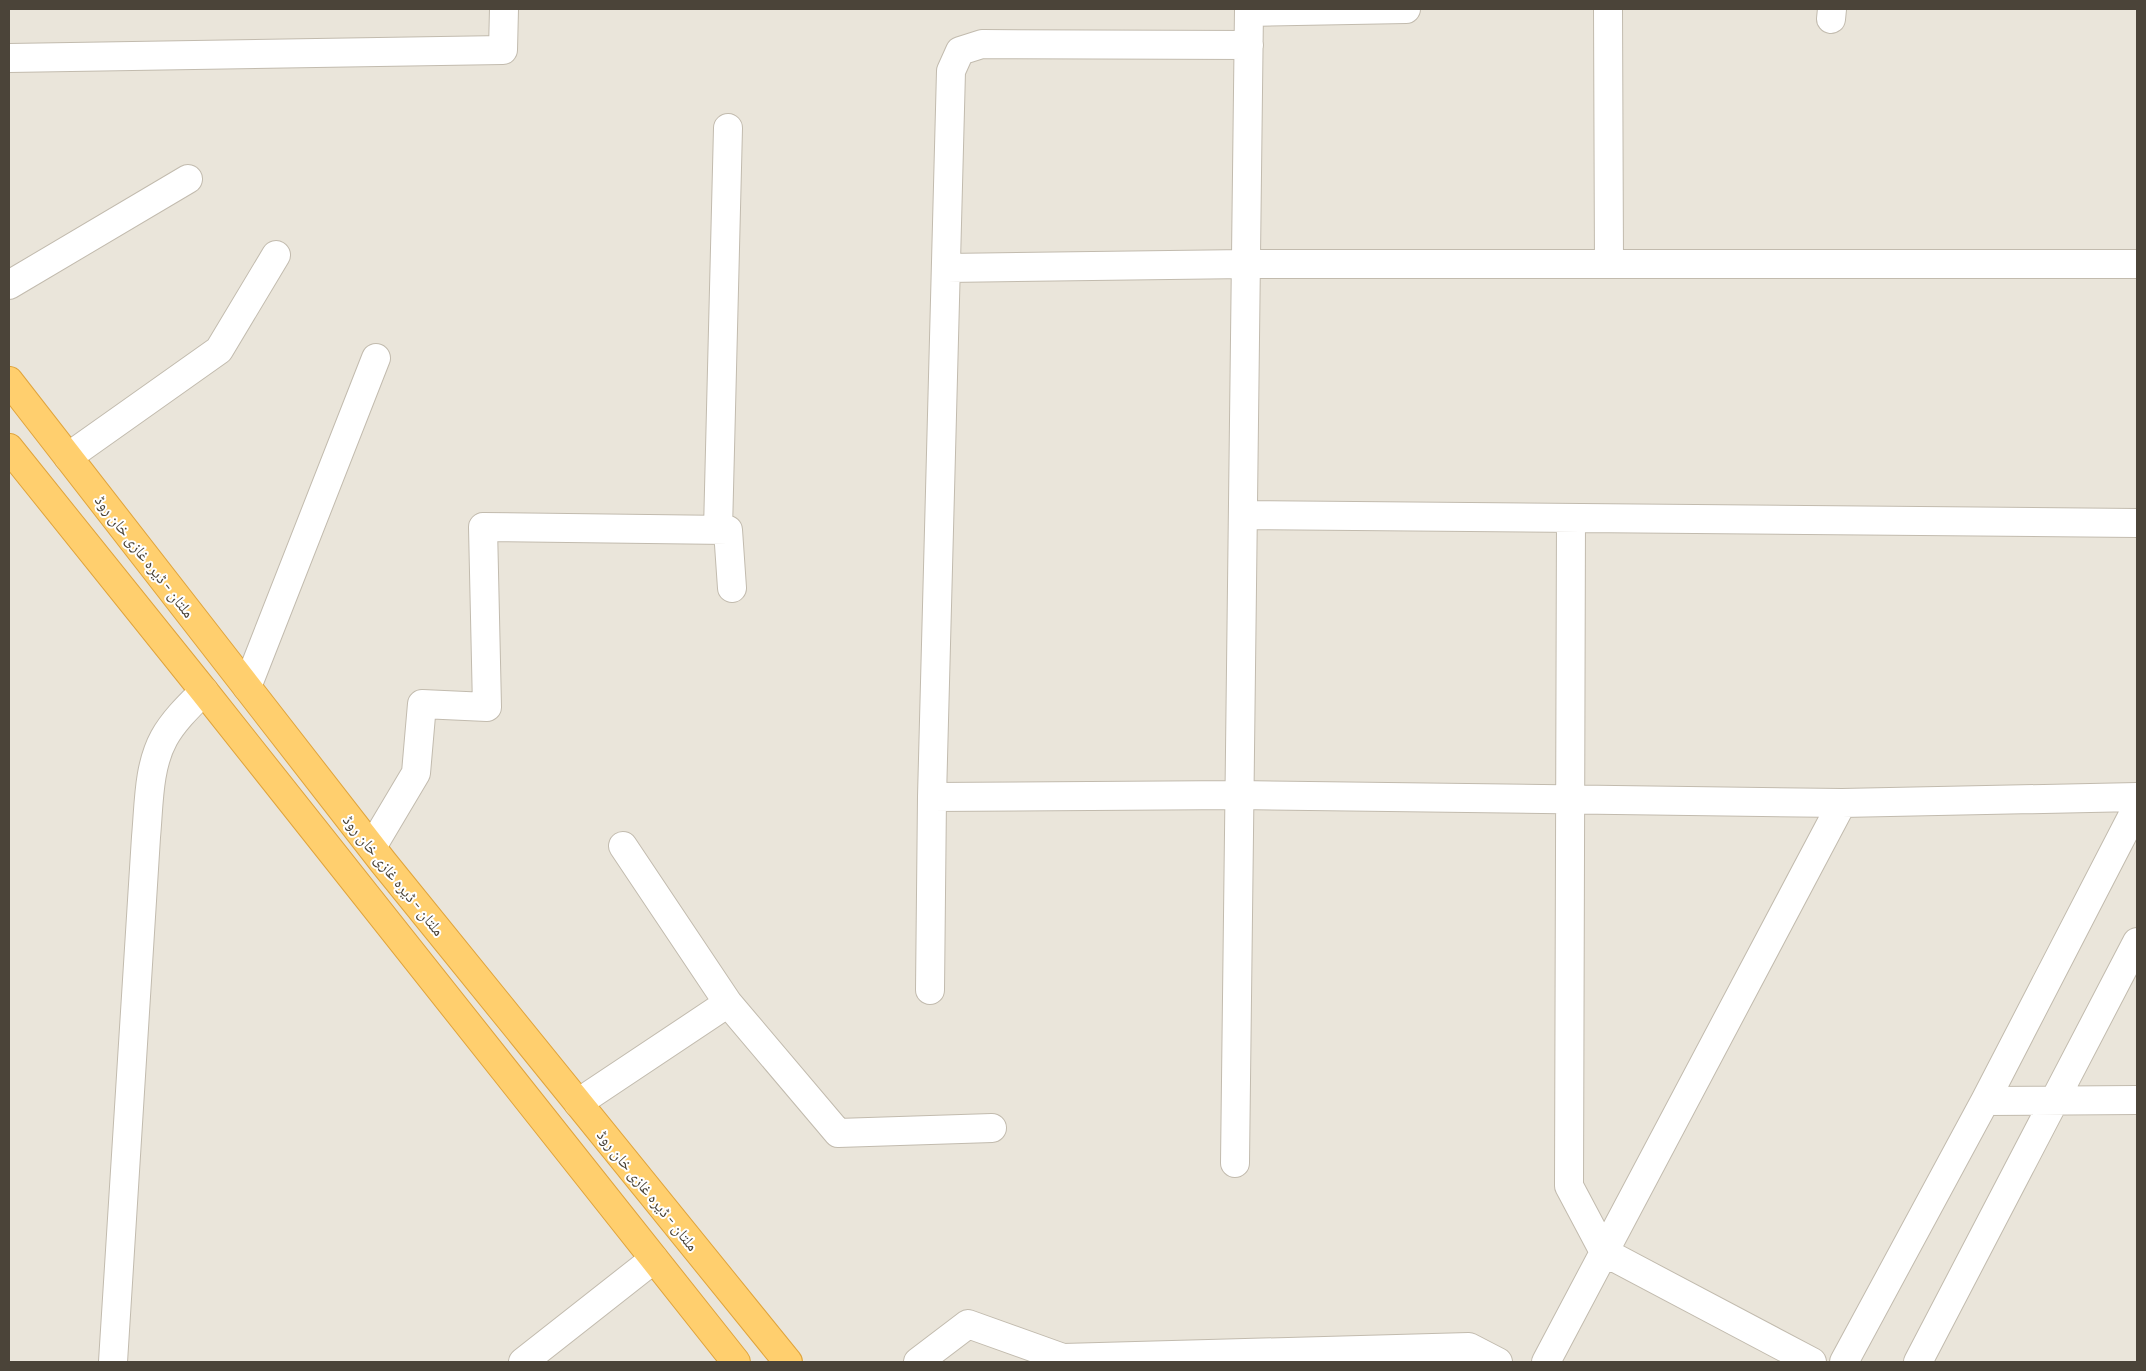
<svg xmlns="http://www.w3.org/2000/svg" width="2146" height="1371" font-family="Manrope,'Noto Naskh Arabic',sans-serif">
<rect width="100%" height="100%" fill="#f6f3ec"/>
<path fill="#eae5da" d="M9,9h2128v1353h-2128z"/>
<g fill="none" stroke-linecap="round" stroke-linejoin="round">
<defs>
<path id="minor" d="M1608,9l1,255
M1249,12l157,-3
M1831,19l1,-10
M9,58l494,-8 1,-41
M947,268l299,-4h891
M9,285l179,-106
M68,457l151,-107 57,-95
M1243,515l894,8
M1571,518l-2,668 35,66 208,110
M718,530l10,-402
M247,687l129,-329
M932,797l307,-2 603,8 295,-6
M623,846l105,157 110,130 154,-5
M372,847l44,-74 6,-69 65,3 -4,-180 245,3 4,58
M930,990l2,-193 19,-726 9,-20 22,-7 267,1
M1985,1101l152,-1
M578,1103l150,-100
M1235,1163l14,-1154
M113,1362l33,-525c3,-32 2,-70 18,-99 10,-18 26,-33 40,-47
M523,1362l131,-103
M918,1362l50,-38 95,34 406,-11 29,15
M1546,1362l296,-559
M1844,1362l141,-261 152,-294
M1918,1362l219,-420"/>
<path id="highway" d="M9,381l374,481 405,500
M9,448l195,243 532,671"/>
</defs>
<use href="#minor" stroke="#c2bbae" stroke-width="30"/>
<use href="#highway" stroke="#e0a43c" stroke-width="30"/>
<use href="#minor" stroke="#fff" stroke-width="28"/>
<use href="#highway" stroke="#ffcf6e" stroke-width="28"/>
</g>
<g text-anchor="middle" stroke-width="4" stroke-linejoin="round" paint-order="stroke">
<g font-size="16" fill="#4b4439" stroke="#fff">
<text transform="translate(145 556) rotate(52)" y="6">ملتان - ڈیرہ غازی خان روڈ</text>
<text transform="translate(394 875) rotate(51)" y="6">ملتان - ڈیرہ غازی خان روڈ</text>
<text transform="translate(648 1190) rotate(51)" y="6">ملتان - ڈیرہ غازی خان روڈ</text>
</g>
</g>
<rect width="2146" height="1371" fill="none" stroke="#4b4439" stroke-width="20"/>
</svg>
